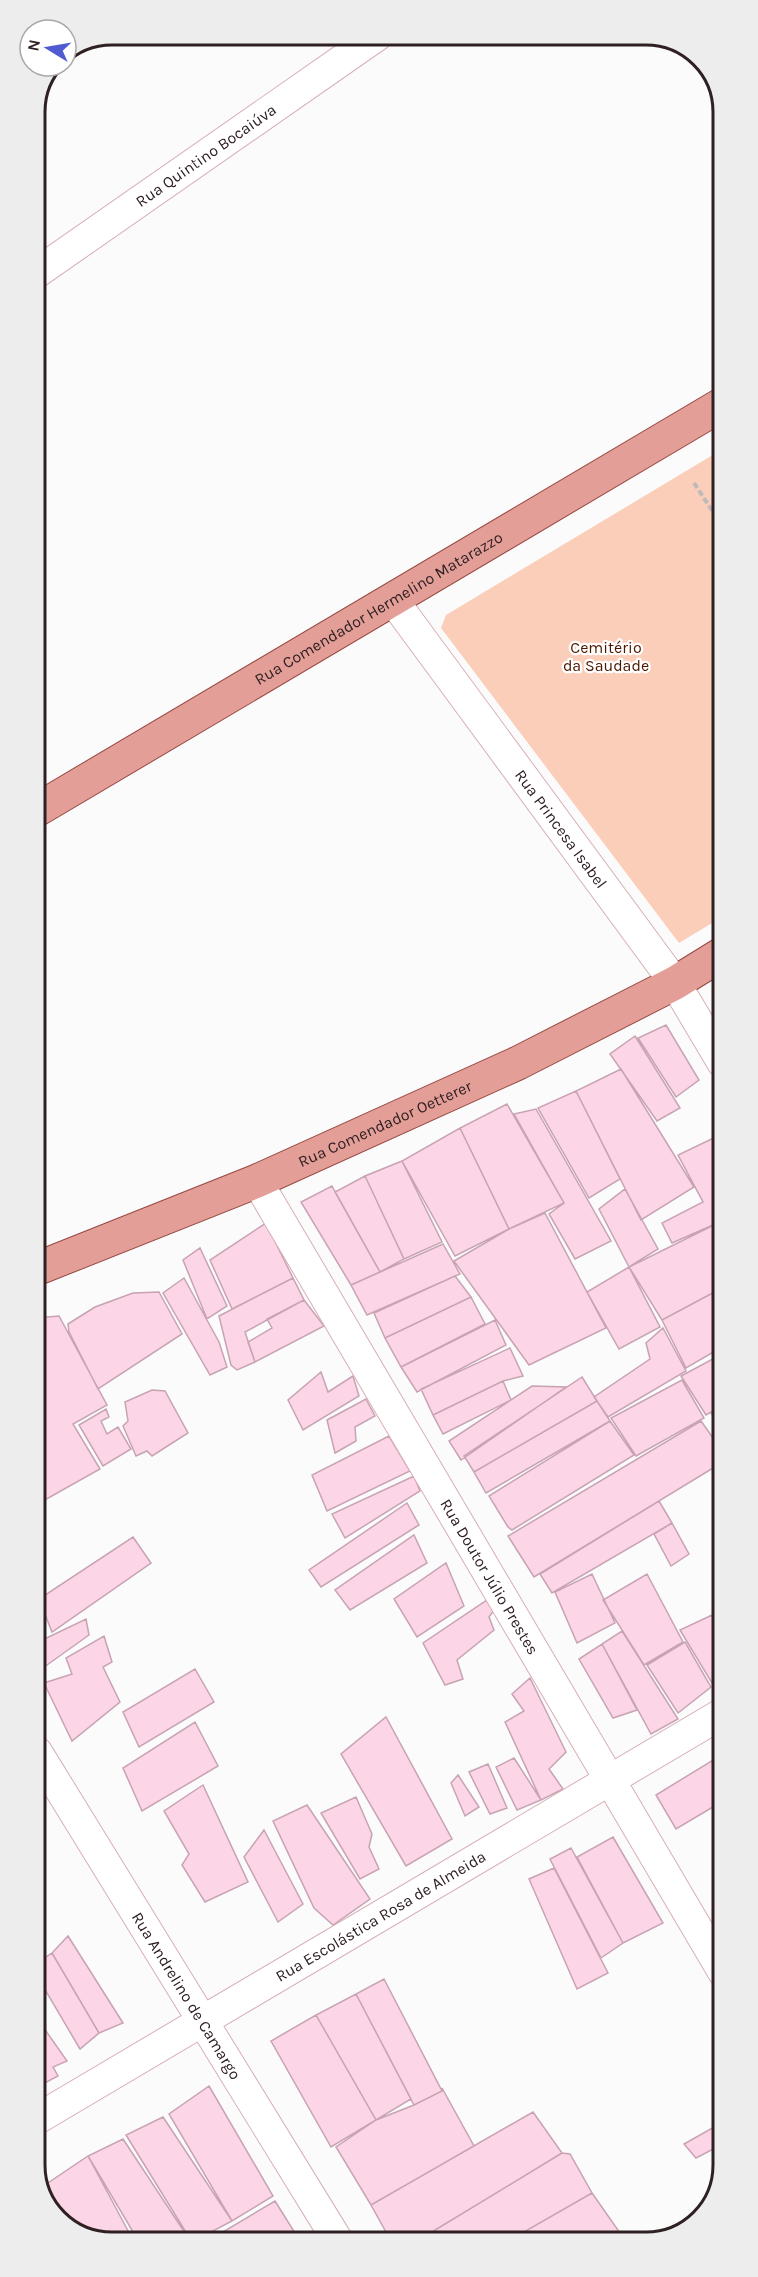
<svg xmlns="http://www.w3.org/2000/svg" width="758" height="2277" font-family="Karla,sans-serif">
<rect width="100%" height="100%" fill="#fbfbfb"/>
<path fill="#fbceba" d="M721,450l1,467 -43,26 -238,-315 5,-13z"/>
<path fill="#fcd5e6" stroke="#c7a3b3" stroke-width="1.5" d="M666,1025l33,55 -23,17 -38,-59z
M635,1036l45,72 -23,13 -47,-67z
M621,1069l73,118 -53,33 -65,-129z
M576,1091l44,88 -31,19 -51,-90z
M507,1104l57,99 -55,26 -49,-101z
M536,1109l75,132 -36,18 -26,-45 15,-11 -50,-89z
M460,1128l49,101 -54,27 -53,-95z
M722,1134v87l-50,22 -10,-20 41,-21 -25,-47z
M402,1161l40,81 -38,17 -39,-83z
M365,1176l39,83 -24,13 -45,-80z
M332,1186l48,86 -29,13 -50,-83z
M625,1189l33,60 -29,18 -30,-58z
M545,1213l61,115 -77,37 -75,-104 55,-32z
M722,1221v67l-60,32 -33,-53z
M266,1223l27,55 -61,31 -22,-49z
M443,1244l17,30 -93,41 -16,-30z
M200,1248l27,58 -20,13 -24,-59z
M629,1267l31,60 -41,22 -32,-57z
M455,1276l16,21 -86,41 -11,-25z
M184,1278l35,64 8,25 -17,8 -47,-82z
M293,1278l11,22 -59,32 10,30 -18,8 -6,-5 -12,-49z
M722,1288v59l-36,21 -24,-48z
M159,1292l23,42 -84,55 -29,-57 -1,-8 27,-17 38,-14z
M471,1297l14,27 -84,43 -16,-29z
M304,1300l20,26 -69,36 -7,-20 24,-14 -5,-9z
M59,1316l48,89 -34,19 27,45 -57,32 -7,-9v-174z
M495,1320l11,25 -89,47 -16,-25z
M663,1328l23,43 -78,46 -14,-20 56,-38 -4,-16z
M510,1348l13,28 -20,5 -70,34 -12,-26z
M722,1354l1,51 -17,10 -25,-39z
M321,1372l7,20 25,-16 6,20 -56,34 -15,-30z
M582,1377l15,24 -123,71 -10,-16z
M682,1380l22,38 -68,38 -25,-38z
M503,1381l8,19 -68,34 -10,-19z
M532,1386l34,1 -105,73 -12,-19z
M152,1390l13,1 23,42 -36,23 -5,-5 -11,5 -13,-30 5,-5 -3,-19z
M366,1399l9,17 -20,11 1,14 -21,12 -8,-33z
M597,1401l13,20 -124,72 -12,-21z
M723,1405v26l-12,-18z
M106,1409l3,8 -8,4 6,13 11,-7 13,22 -28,17 -24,-41z
M610,1421l24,34 -122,75 -4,-3 -19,-31z
M701,1421l22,31v10l-189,115 -26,-41z
M389,1436l21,35 -83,40 -15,-36z
M414,1476l6,15 -75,47 -13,-24z
M659,1501l13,22 -120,70 -12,-19z
M407,1503l12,22 -98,62 -12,-17z
M672,1523l17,31 -18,12 -17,-32z
M414,1535l13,28 -77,47 -15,-20z
M133,1537l18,26 -99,69 -13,-33z
M446,1563l18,43 -47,31 -23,-38z
M592,1574l23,49 -38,20 -22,-51z
M647,1574l36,68 -39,23 -41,-65z
M490,1598l4,12 -5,7 5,13 -37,30 6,19 -18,6 -22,-42z
M712,1615l11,20v48l-8,5 -35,-58z
M86,1619l3,16 -49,35 -4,-8v-19z
M622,1631l56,88 -27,15 -49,-90z
M104,1636l8,26 -9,5 17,35 -48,39 -28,-58 28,-9 -6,-16z
M685,1642l26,45 -33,26 -31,-48z
M602,1644l35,66 -24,8 -34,-59z
M195,1669l19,33 -75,45 -16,-35z
M530,1678l36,74 -17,17 14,20 -22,11 -36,-78 19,-11 -12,-17z
M386,1717l66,122 -46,27 -65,-112z
M195,1722l23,44 -76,45 -19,-43z
M723,1754v47l-47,28 -20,-34z
M514,1758l27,42 -24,10 -21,-43z
M488,1764l19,44 -17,6 -21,-42z
M458,1775l21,32 -14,9 -14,-33z
M203,1785l45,97 -43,20 -23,-37 7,-11 -25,-43z
M356,1797l16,37 -3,13 10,22 -19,10 -39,-66z
M307,1805l63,94 -37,26 -19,-17 -41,-87z
M264,1830l39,74 -25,18 -34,-65z
M613,1837l50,86 -40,20 -46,-86z
M571,1848l52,95 -22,15 -51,-99z
M554,1868l54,105 -31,16 -48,-110z
M68,1936l55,87 -24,10 -47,-80z
M52,1953l47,80 -19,16 -43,-73v-13z
M384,1979l58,112 -28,14 -58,-111z
M356,1994l55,105 -35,21 -60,-105z
M316,2015l60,105 -45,27 -60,-106z
M39,2021l28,40 -14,6 5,9 -17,9 -4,-9v-54z
M209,2086l64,110 -41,25 -63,-107z
M442,2088l32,58 -103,59 -35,-58 40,-27 38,-15 28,-14z
M533,2112l29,41 -145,88h-26l-20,-36z
M163,2117l69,104 -40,21 -66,-107z
M723,2122v22l-27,14 -12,-14z
M123,2139l68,103h-52l-51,-86z
M562,2153l8,1 22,39 -84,48h-91z
M88,2156l46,86h-28l-39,-16 -25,-39z
M592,2193l28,40 -13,7 -99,1z
M275,2201l25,40 -94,1z"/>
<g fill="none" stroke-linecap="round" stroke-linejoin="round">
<defs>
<g id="street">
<path id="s1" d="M35,274l343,-239"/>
<path id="s2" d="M393,600l282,383 47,79"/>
<path id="s3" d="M257,1181l466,791"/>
<path id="s4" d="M37,1752l301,489"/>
<path id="s5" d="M37,2119l686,-406"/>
</g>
<g id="primary">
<path id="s6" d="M35,811l686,-406"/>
<path id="s7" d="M36,1269l221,-88 261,-118 157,-80 47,-29"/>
</g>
</defs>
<use href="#street" stroke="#d8afb5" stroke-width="32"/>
<use href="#primary" stroke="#984842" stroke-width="35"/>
<path stroke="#beb9ba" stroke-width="4" stroke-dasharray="6 3" stroke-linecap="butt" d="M694,483l27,41"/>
<use href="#street" stroke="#fff" stroke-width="30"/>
<use href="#primary" stroke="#e39e98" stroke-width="33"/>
</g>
<g text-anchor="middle" stroke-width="4.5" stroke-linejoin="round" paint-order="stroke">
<g font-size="16" fill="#2f2022" stroke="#fff">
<text dy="6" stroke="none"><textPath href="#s1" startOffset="208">Rua Quintino Bocaiúva</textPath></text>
<text dy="6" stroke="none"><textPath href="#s6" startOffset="399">Rua Comendador Hermelino Matarazzo</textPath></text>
<text dy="6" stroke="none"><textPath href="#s2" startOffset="284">Rua Princesa Isabel</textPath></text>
<text dy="6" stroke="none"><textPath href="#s7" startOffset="378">Rua Comendador Oetterer</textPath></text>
<text dy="6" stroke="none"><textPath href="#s3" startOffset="459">Rua Doutor Júlio Prestes</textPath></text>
<text dy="6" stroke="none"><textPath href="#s5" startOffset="399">Rua Escolástica Rosa de Almeida</textPath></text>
<text dy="6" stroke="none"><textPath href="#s4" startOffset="286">Rua Andrelino de Camargo</textPath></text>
</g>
<g font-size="16" fill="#4c1900" stroke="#fff">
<text x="606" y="653">Cemitério<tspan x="606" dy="18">da Saudade</tspan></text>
</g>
</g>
<path d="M0 0H758V2277H0ZM112 45H646A67 67 0 0 1 713 112V2165A67 67 0 0 1 646 2232H112A67 67 0 0 1 45 2165V112A67 67 0 0 1 112 45Z" fill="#eeeded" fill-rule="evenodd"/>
<path fill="none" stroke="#2f2022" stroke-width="3" d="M112 45H646A67 67 0 0 1 713 112V2165A67 67 0 0 1 646 2232H112A67 67 0 0 1 45 2165V112A67 67 0 0 1 112 45Z"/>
<g transform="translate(48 48) rotate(281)"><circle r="28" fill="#ffffff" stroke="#aca6a7" stroke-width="1.5"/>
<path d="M0-4.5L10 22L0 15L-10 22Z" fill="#505bd1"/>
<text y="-9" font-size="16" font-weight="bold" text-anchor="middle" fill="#2f2022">N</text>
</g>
</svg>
